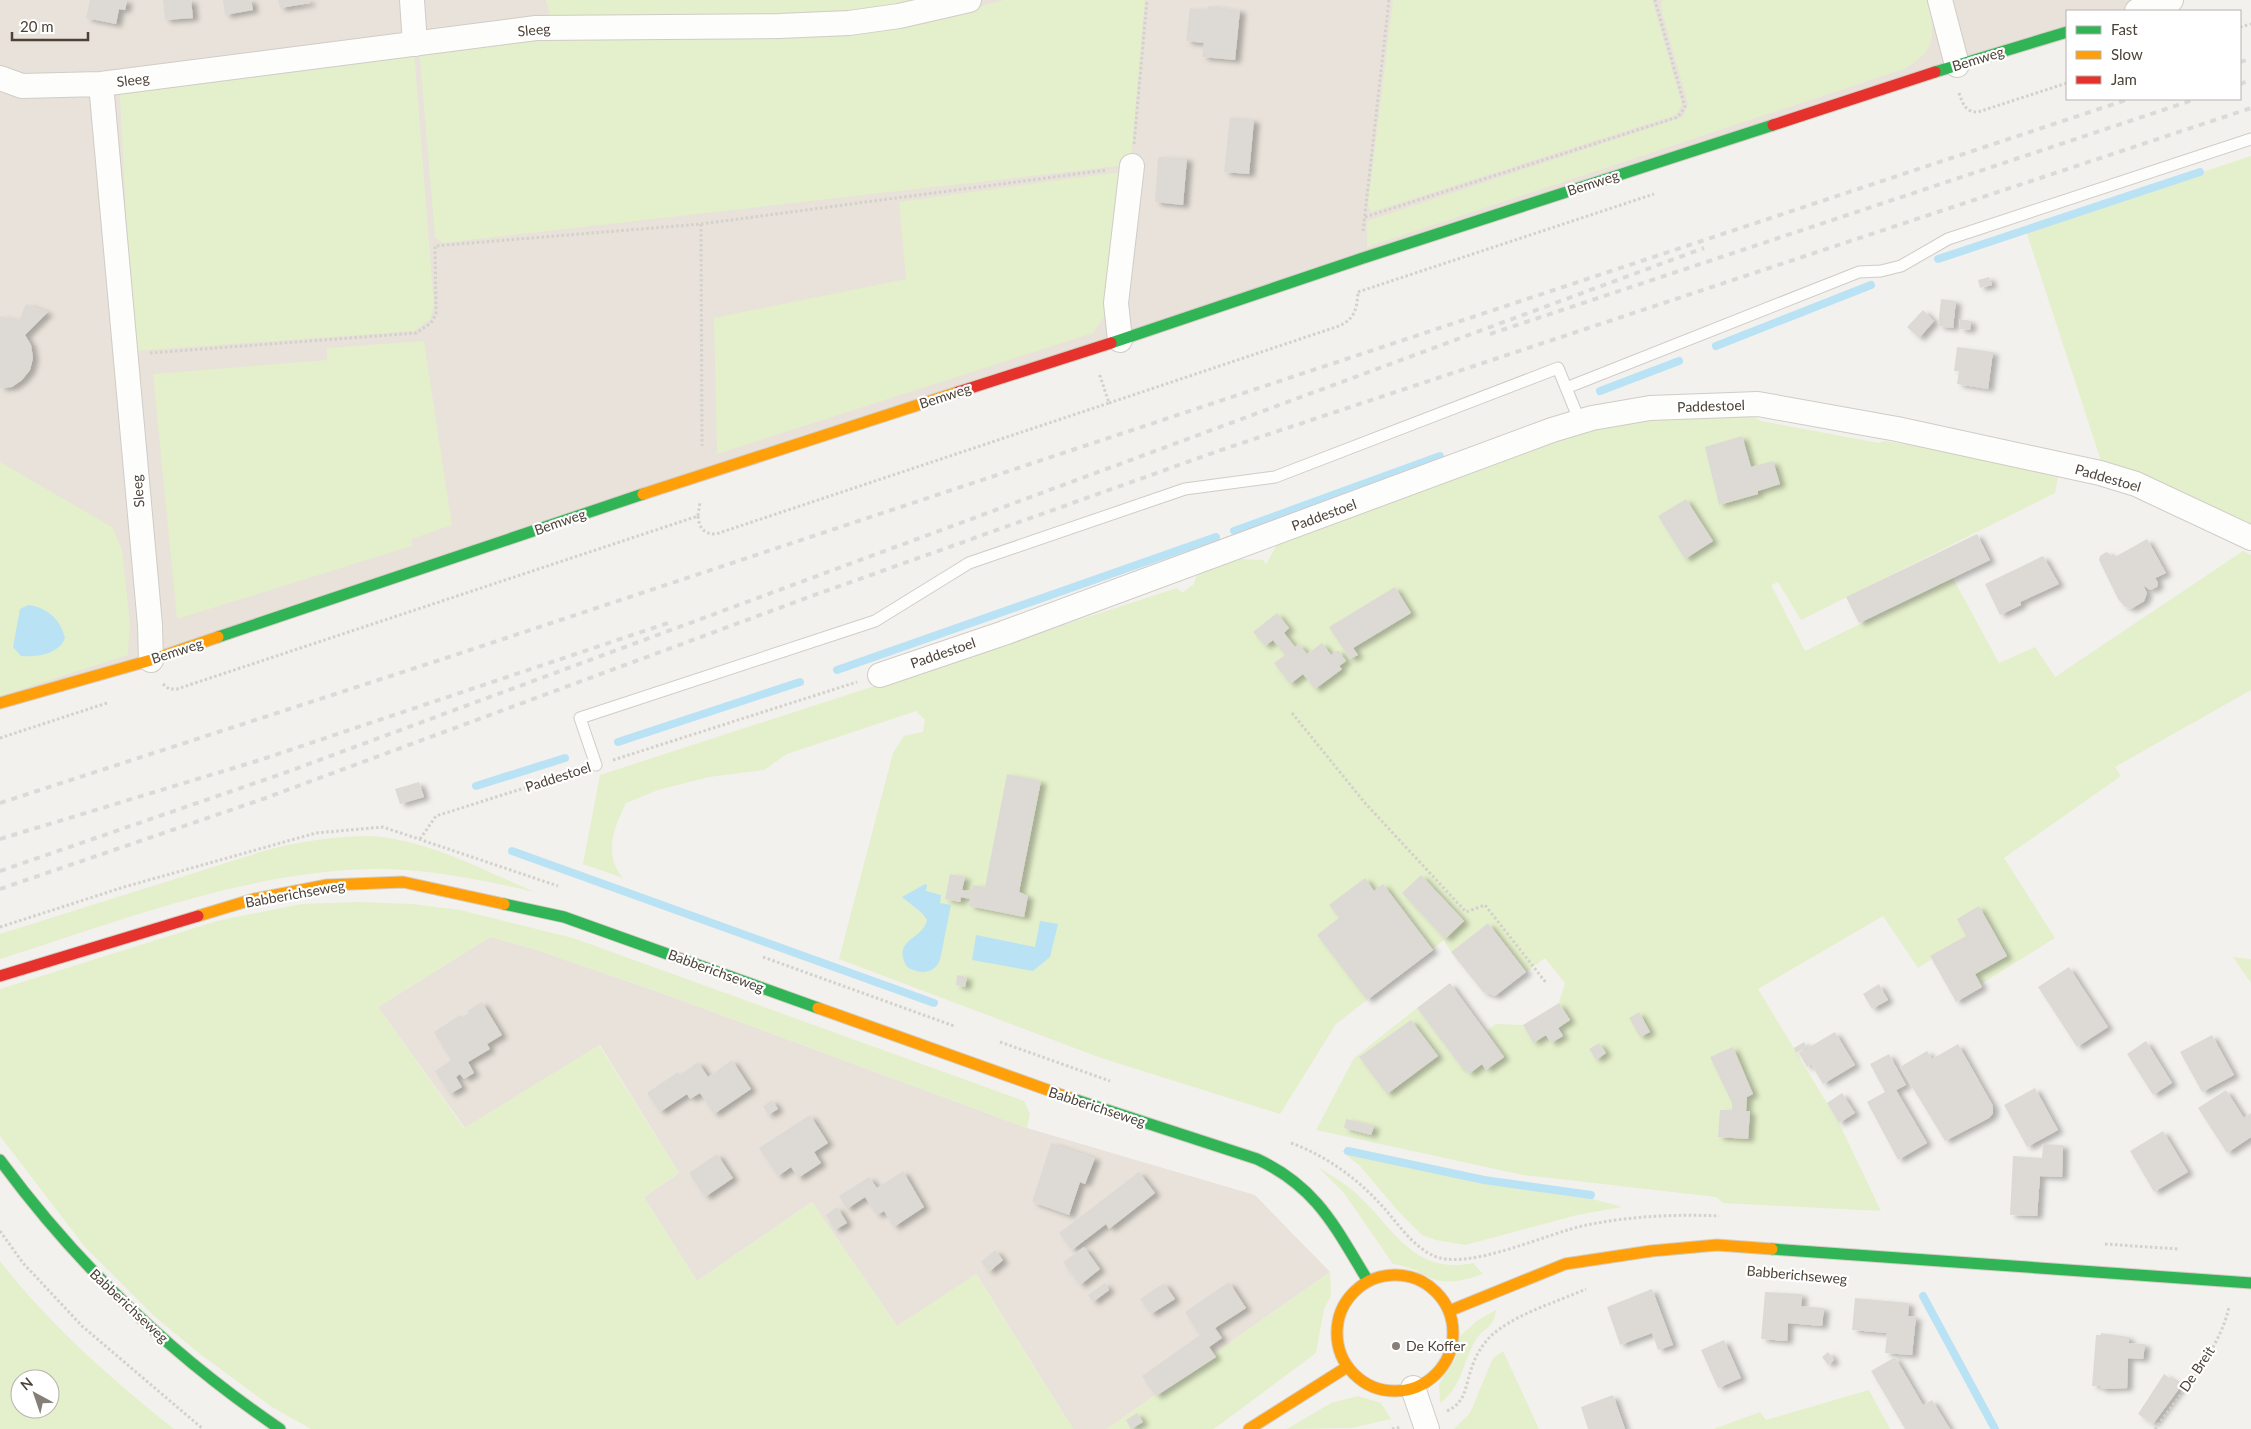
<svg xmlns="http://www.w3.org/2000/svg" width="2251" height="1429" font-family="Lato,sans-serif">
<defs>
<filter id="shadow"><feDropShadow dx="5.5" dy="3" stdDeviation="2.5" flood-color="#0004"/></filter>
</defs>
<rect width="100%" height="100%" fill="#f3f1ed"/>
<path fill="#e8e2da" d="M0,0h2157l-34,11h-56v18l-2067,674z
M490,937l44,12 133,46 360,133 228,67 75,77 -223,157h-34l-96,-154 -80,51 -85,-124 -115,79 -53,-84 35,-24 -79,-128 -135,83 -87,-121z"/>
<path fill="#e4efcb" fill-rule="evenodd" d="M546,0h390l-99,15 -287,1z
M1004,0h141l-14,161 -4,4 -684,78 -8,-6 -16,-189 79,-9 445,-23z
M1393,0h259l30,104 -6,11 -305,97 -3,-8z
M1663,0h266c5,35 9,50 -25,69l-537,178v-26l316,-104 5,-13 -26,-92 -1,-8z
M414,48l20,258 -4,13 -16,12 -281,20 -13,-254 1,-4z
M2251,156v368l-128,-54 -21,-6 -76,-233z
M1120,172l-15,144 -12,17 -376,121 -3,-136 192,-39 -7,-77z
M424,341l28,184 -40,14v7l-235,73 -24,-245 174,-14v-12z
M1749,414l12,7 118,22 5,-2 173,27 2,4 -4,21 -254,127 -23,-38 -7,3 34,66 148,-73 46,85 36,-16 20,30 188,-126 8,4v135l-136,77 6,9 -117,82 51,80 -79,49 -39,-31 -19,12 -35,-52 -125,73 81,134 42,88 -158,-8 -7,-6 -17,-2 -176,-20 -207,-45 38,-72 63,-50 45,60 2,-1 5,6 13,-9 4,6 18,-13 -17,-26 9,-7 27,1 10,18 13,-8h17l-5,-7 12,-8 -11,-17 6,-20 -20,-25 -19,14 -38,-49 -37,29 -7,-12 -108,84 -56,90 -179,-56 -262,-99 54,-206 11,-17 19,-4 2,-12 -9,-9 -129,43 -23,16 -55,7 -51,13 -32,13c-12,24 -23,52 -3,75l-40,-14 17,-89 577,-187 5,5 12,-9 3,-10 43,-15 23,1 3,4 12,-21 258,-100 95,-22z
M0,462l112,65 10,22 8,75 -2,31 -128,41z
M367,836c58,2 115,34 168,56 -53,-12 -109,-24 -164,-23 -127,3 -251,52 -371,90v-25l267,-84c34,-9 65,-13 100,-14z
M359,902l53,2 48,6 113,28 451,163 6,13 -3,14 -360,-133 -133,-46 -44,-12 -112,70 86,121 135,-83 80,128 -35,24 53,84 115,-79 85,124 79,-52 97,155h-762l-39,-22 -72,-53 -46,-38 -69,-69 -85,-111v-147l217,-68 84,-17z
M2233,957l18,2v24z
M1340,1150l148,32 98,15 36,10 -45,8 -112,30 -29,-5 -14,-5 -24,-24 -38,-45z
M1318,1167c14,9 29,17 41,29 36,35 56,79 114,67l10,11c-14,5 -34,11 -50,5 -16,-7 -20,-12 -40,-15l-49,-71z
M0,1261c50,64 111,118 174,168h-174zM20,1379h30v30h-30z
M1330,1272l1,24 -7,13 -8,44 -94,70 -9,6h-106z
M1496,1310c-2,20 -14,17 -22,33 -12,22 -13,45 -34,60l-1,-19 16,-24 5,-24 18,-16z
M1503,1351l36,78h-85l16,-16 23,-55z
M1869,1390l21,39h-176l46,-17 6,8z
M1358,1396l23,7 10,16 -39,9 -65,1 44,-26z"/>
<path fill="#bae2f5" d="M28,605c19,2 33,15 37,33 -7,17 -28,19 -44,18l-8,-9 7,-38z
M925,884l2,1 -1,6 15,4 -1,8 11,2 -11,55c-6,15 -22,14 -33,7 -16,-28 16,-27 20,-47l-5,-7 -20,-16z
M1040,921l18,3 -8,33 -17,14 -61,-11 4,-25 59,12z"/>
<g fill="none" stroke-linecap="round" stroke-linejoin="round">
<path stroke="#bae2f5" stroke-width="8" d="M1938,259l262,-87
M1716,346l155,-61
M1600,391l79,-30
M1234,531l206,-75
M837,670l379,-133
M618,742l182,-60
M476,786l89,-28
M512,851l422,152
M1348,1151l136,29 107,15
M1923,1296l72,133"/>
</g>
<path fill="#dddad5" filter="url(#shadow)" d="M90,0h37l-2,10 -6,-1 -3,15 -30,-6z
M163,0h28l2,18 -28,2z
M223,0h28l2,10 -28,5z
M278,0h31l1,3 -30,5z
M1208,6l32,4 -5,50 -33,-3 2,-14 -18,-2 4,-33 17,2z
M1230,117l24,3 -5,54 -25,-2z
M1158,157l29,1 -4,47 -28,-3z
M1989,277l3,8 -12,3 -2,-8z
M1941,299l15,2 -3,27 -15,-2z
M26,304l22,8 -23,23 6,10 2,13 -3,12 -8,10 -10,7 -12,1v-72l19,4z
M1923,310l11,11 -15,17 -12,-11z
M1960,319l11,2 -1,9 -11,-1z
M1957,347l36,5 -5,37 -31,-5 2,-13h-5z
M1742,436l9,31 22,-6 7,23 -22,7v3l-39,11 -14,-58z
M1686,499l27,42 -28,18 -27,-43z
M1977,534l13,26 -131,63 -13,-26z
M2147,539l19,34 -11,5 3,5 -1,4 -7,3 -7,-5 4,8 -3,8 -13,8 -7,-3 -6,-7 -19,-39 1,-4 6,-4 4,2 3,4z
M2043,556l16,28 -39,18 1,3 -21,10 -15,-31z
M1395,587l16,26 -58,35 5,7 -8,4 -21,-32z
M1277,613l12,15 -5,5 11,14 4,-3 8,10 15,-11 9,12 7,-5 8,11 -7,5 3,3 -27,20 -12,-15 -13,10 -16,-21 11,-8 -12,-15 -8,6 -12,-14z
M1007,774l34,7 -22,111 9,4 -4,21 -55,-11 1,-7 -9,-2 -1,5 -15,-3 5,-25 15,3 -3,13 9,1 2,-6 12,2z
M419,782l5,15 -24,7 -5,-15z
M1421,875l43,46 -19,18 -43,-46z
M1365,878l9,13 9,-7 50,66 -66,50 -50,-65 22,-17 -10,-13z
M1979,906l28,50 -32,18 7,13 -26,15 -26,-46 36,-20 -9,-17z
M1488,923l38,49 -31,24 -12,-4 -32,-40z
M2069,967l39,60 -31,20 -39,-60z
M957,975l10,2 -2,10 -9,-2z
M1450,983l54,74 -18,13 -4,-6 -13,10 -5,-7 -2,1 -45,-60z
M1879,984l9,16 -16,9 -9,-15z
M482,1002l20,33 -15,9 3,5 -22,13 6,11 -10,6 -4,-5 -4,3 6,10 -12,7 -15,-23 16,-11 -17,-28 26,-17 2,2 7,-4 -2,-2z
M1559,1003l11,17 -12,8 5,8 -12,7 -5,-8 -13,8 -10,-18z
M1639,1012l11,20 -10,5 -11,-19z
M1411,1020l27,36 -51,38 -28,-37z
M1835,1032l20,33 -32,19 -12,-20 -4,3 -8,-14z
M2212,1035l22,40 -32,17 -22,-40z
M2146,1041l26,42 -19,12 -26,-41z
M1804,1042l3,5 -11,6 -2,-5z
M1599,1043l7,10 -10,7 -7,-11z
M1958,1044l35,62v7l-4,5 -44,23 -45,-74 27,-16 5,8z
M1733,1047l20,47 -6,3 -1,14h4l-2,28 -30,-2 2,-27h12v-7l-22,-46z
M1889,1054l17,31 -10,5 31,53 -29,17 -31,-58 18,-10 -15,-28z
M732,1060l19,29 -37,25 -14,-21 -10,6 -3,-5 -27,18 -13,-19 31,-21 2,3 18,-13 10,15z
M2035,1088l23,42 -31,17 -23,-42z
M2226,1090l18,28 7,-5v24l-24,16 -29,-45z
M1842,1093l13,20 -16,10 -12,-20z
M772,1100l6,9 -10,6 -5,-9z
M810,1115l18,28 -14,9 7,11 -23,15 -7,-11 -13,9 -19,-28z
M1346,1119l28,7 -3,9 -27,-7z
M2163,1131l25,41 -34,20 -24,-41z
M1051,1143l44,15 -10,26 -5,-2 -11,33 -37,-13z
M2043,1144l20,1 -1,32 -22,-1 -3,40 -27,-1 3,-59 29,2z
M717,1154l16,24 -28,19 -16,-24z
M903,1171l21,36 -30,20 -10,-16 -7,4 -12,-18 -18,12 -8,-13 30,-19 8,11z
M1139,1172l16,21 -46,36 -3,-5 -34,26 -13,-17z
M837,1207l10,16 -12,7 -9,-15z
M1084,1247l16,22 -20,16 -17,-23z
M995,1250l8,10 -14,12 -8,-10z
M1229,1282l17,26 -31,20 7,10 -13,9 7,10 -60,39 -14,-20 58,-41 -15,-23z
M1105,1283l4,7 -16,12 -5,-7z
M1164,1283l11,16 -24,15 -11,-15z
M1652,1289l21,56 -15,5 -6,-17 -32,12 -13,-38z
M1765,1292l37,2 -1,12 23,2 -2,18 -34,-3 -1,18 -26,-2z
M1855,1298l54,5 -1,13 8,1 -4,38 -27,-2 2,-20 -35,-3z
M2101,1333l28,4v6l16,1 -2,15 -15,-1 -1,30 -27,1v-3h-8l4,-51h5z
M1724,1340l17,38 -23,10 -17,-38z
M1828,1352l6,8 -6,5 -6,-8z
M1895,1357l28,48 9,-5 18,29h-45l-34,-58z
M2164,1374l17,12 -28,38 -15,-10z
M1613,1395l12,34h-37l-7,-22z
M1137,1413l6,9 -12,7 -5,-9z"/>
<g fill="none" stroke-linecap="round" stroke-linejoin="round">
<defs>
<path id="lane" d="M1566,388l293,-116 22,-1 20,-5 47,-27 303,-100
M596,765l-16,-47 295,-97 94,-58 216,-74 90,-12 283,-109 22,54"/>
<path id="street" d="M412,0l3,44
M1940,0l17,65
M2137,11l34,-11
M0,78l22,8 79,-2 435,-56 244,-2 69,-3 50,-7 70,-16
M101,84l49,541 1,35
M1120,340l-4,-37 16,-137
M880,675l124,-42 548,-203 40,-12 58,-10 108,-4 139,25 203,44 36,11 115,54
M1413,1388l14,41"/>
<path id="fast" d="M1935,72l132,-40
M1111,343l249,-84 413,-134
M218,637l425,-143
M504,904l60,13 254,91
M1070,1098l187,61c60,28 78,68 111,122
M0,1160c78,106 171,195 280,269
M1772,1249l479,34"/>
<path id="slow" d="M643,494l315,-102
M0,703l151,-43 67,-23
M198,916l56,-17 73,-14 76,-3 101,22
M818,1008l252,90
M1337 1333a58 58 0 1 1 116 0a58 58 0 1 1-116 0Z
M1449,1311l116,-47 86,-13 66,-6 55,4
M1249,1429l98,-62"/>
<path id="jam" d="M1773,125l162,-53
M958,392l153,-49
M0,976l198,-60"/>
</defs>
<use href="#lane" stroke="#d0ccc7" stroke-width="13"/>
<use href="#street" stroke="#d0ccc7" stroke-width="26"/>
<use href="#fast" stroke="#d4cec3" stroke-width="13"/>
<use href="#slow" stroke="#d4cec3" stroke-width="13"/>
<use href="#jam" stroke="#d4cec3" stroke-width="13"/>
<path stroke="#d3d1cb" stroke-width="3" stroke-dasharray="2.5 2.5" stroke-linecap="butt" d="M2240,27l11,-3
M1959,93c4,11 6,19 19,19l89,-29
M1134,144l13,-144
M1365,217l313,-100 7,-10 -30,-107
M701,224l1,222
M1363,231l26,-231
M1358,292l296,-98
M150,353l266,-20 15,-10 5,-9 -1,-68 266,-22 405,-54
M1109,403l230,-77c16,-7 18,-18 19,-34
M698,516c1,12 6,18 18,18l393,-131 -10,-30
M163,684l6,5h8l521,-173 2,-14
M1292,713l73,90 101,109 19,-7 62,79
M0,738l107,-35
M613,760l244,-78
M420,839l16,-23 142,-45
M0,927l124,-40 192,-54 67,-6 175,59
M763,957l191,69
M1000,1042l110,39
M1291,1143c36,13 67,36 93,65 14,16 28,37 48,47 34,18 117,-23 155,-30 43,-9 89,-11 132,-9
M0,1231l23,32 59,63 121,103
M2105,1244l73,5
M1447,1411c20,-9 18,-26 25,-44 3,-10 10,-22 18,-30 22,-22 67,-35 96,-48
M1392,1429l9,-2
M2155,1429c25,-35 65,-79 74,-122"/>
<use href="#lane" stroke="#fdfdfc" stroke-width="11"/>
<use href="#street" stroke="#fdfdfc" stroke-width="24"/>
<use href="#fast" stroke="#30b455" stroke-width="11"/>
<use href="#slow" stroke="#ff9f0a" stroke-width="11"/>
<use href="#jam" stroke="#e5322d" stroke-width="11"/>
<path stroke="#dadad9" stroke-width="4" stroke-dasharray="6 6" stroke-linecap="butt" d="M2240,62l11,-3
M2240,84l11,-4
M1490,334l706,-235
M0,803l446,-145 1683,-559
M0,839l260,-79 408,-137
M0,871l287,-99 1417,-524
M0,889l260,-89 549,-203 415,-148 1027,-341"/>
</g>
<circle fill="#867f77" stroke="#fff" stroke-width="2" cx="1396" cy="1346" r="5"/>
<g text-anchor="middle" stroke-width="4.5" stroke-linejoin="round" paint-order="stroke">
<g font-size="14" fill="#4c4237" stroke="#fff">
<text transform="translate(534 30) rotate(-5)" y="5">Sleeg</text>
<text transform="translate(1978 59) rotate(-17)" y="5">Bemweg</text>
<text transform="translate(133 80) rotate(-7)" y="5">Sleeg</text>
<text transform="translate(1593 183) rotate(-18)" y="5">Bemweg</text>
<text transform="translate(945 396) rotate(-18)" y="5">Bemweg</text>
<text transform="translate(1711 406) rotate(-2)" y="5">Paddestoel</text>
<text transform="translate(2108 478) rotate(16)" y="5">Paddestoel</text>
<text transform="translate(138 491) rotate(-95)" y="5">Sleeg</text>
<text transform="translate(1324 515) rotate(-20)" y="5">Paddestoel</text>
<text transform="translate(560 522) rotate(-19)" y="5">Bemweg</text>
<text transform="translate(177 651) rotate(-18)" y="5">Bemweg</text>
<text transform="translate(943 653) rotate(-19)" y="5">Paddestoel</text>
<text transform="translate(558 777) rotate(-18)" y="5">Paddestoel</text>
<text transform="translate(295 894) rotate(-10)" y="5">Babberichseweg</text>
<text transform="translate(716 971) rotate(20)" y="5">Babberichseweg</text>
<text transform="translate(1097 1107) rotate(18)" y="5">Babberichseweg</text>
<text transform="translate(1797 1275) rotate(5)" y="5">Babberichseweg</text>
<text transform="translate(129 1306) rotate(43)" y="5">Babberichseweg</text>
<text transform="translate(2197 1369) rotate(-56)" y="5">De Breit</text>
</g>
<g font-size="14" fill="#4c4237" stroke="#fff" text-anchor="start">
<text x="1406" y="1351">De Koffer</text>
</g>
</g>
<rect x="2066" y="10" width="175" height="90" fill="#ffffff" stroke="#b7b3af"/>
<rect x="2076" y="26" width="25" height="8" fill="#30b455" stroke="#b7b3af"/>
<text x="2111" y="35" font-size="15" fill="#4c4237">Fast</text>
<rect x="2076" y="51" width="25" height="8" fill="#ff9f0a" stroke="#b7b3af"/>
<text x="2111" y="60" font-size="15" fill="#4c4237">Slow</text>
<rect x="2076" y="76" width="25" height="8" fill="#e5322d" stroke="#b7b3af"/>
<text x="2111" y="85" font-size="15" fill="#4c4237">Jam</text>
<g transform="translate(35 1394) rotate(320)"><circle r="24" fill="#ffffff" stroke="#b7b3af"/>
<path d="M0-4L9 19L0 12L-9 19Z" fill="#867f77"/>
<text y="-8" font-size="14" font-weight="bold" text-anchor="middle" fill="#4c4237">N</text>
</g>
<path d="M12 32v8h76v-8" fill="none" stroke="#4c4237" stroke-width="2.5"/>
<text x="20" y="32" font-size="15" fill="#4c4237" stroke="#ffffff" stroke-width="4" paint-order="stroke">20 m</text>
</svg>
